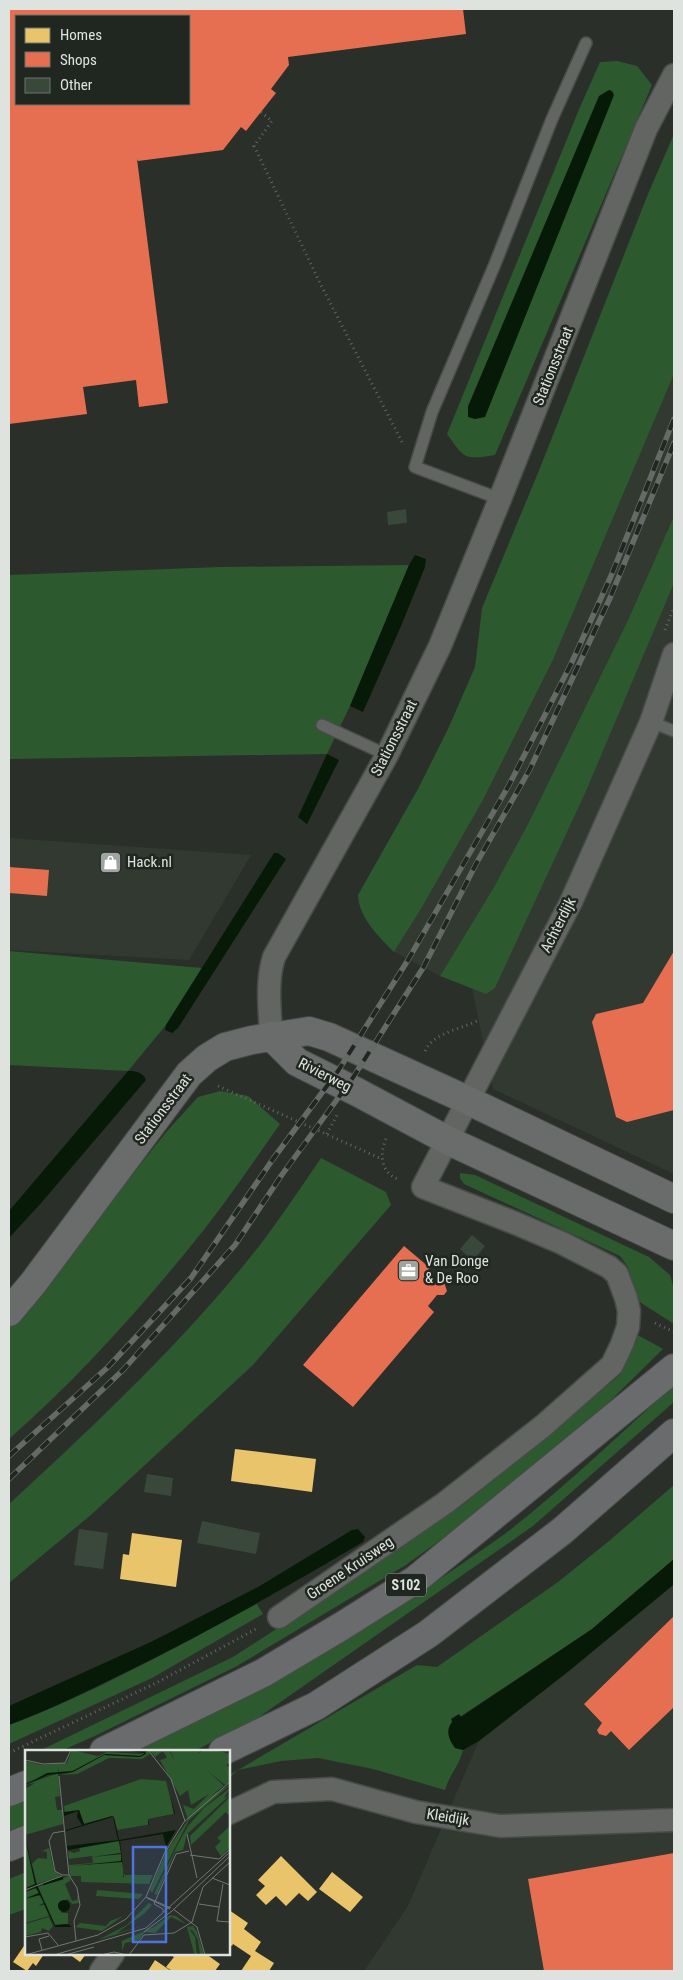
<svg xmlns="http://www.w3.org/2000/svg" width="683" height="1980" font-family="'Roboto Condensed',sans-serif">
<rect width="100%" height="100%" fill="#2a2f2a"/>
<path fill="#313930" d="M674,374v142l-46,104 -99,202 -35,65 -54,89 -46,-24 27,-43 62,-109 70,-140z
M674,552v622l-181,-85 -25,-120z
M9,838l242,17 -62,105 -180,-10z
M674,1497v474h-310l44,-65 115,-268z"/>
<path fill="#2d592e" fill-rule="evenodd" d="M617,61l20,5 15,19 -157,370c-31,5 -30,4 -48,-21l133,-327 20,-45zM599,96l-131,321v-11z
M674,134v240l-121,286 -70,140 -62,109 -27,43c-15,-15 -35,-34 -36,-57l61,-108 29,-58 27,-62 7,-59 58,-140 108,-274z
M674,516v67l-88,208 -91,197 -9,6 -46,-18 54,-89 35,-65 99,-202z
M409,565l-59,141 -23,48 -318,5v-184l211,-8z
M9,951l193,17 -36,57 -38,46 -119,-6z
M220,1091l28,5 32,28c-30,43 -60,87 -94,128 -54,66 -113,131 -177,187v-112l159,-197 30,-33z
M321,1158l65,34 5,13 -138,160 -161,149 -83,69v-79c88,-81 177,-165 251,-259 21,-28 41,-58 61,-87z
M460,1173l15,2 174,82 21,18 4,14v35l-36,-23 -10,-34 -8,-11 -156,-72 -4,-6z
M636,1334l27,15 -64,63 -97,83 -96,70 -169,101 -138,68 -38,17h-22l194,-94 145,-94 86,-59 156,-129 12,-24z
M674,1385v17l-141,124 -281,196 -58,29h-60c109,-51 214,-109 313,-177 20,-14 40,-27 59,-41 59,-46 113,-98 168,-148z
M674,1485v74l-82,70 -140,93 3,26 8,2c-4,17 -13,23 -18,40l-72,-21 -55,-11 -37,3 -43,9 -9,8v-3l9,-5 179,-105 20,2 121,-85 51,-41z
M257,1604l6,10 -111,64 -143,66v-19c86,-32 167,-78 248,-121z
M26,1800v27l-17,7v-27z
M26,1872v37l-17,6v-36z"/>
<path fill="#071a07" d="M609,90l3,1 2,4 -129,322 -10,2 -7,-2v-10l131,-311z
M415,555l11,4 -1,8 -24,59 -38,86 -13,-6 59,-141z
M327,754l12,6 -32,64 -9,-7z
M274,853h4l8,6 -108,169 -6,5 -7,-3 1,-5z
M128,1071c8,0 15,1 18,9l-104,122 -33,36v-27z
M358,1529l7,8 -2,5c-80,47 -160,93 -243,133 -37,18 -73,36 -111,50v-19l144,-65 105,-54 94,-57z
M674,1559v24l-2,3 -103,85 -90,70 -16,9 -8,-2c-6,-8 -10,-17 -3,-26l-1,-3 8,-5 2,3 131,-88z"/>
<path fill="#e9c46a" d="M235,1449l81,10 -4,33 -81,-11z
M132,1533l50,7 -6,47 -56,-8 3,-25 6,1z
M281,1856l36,36 -9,9 -9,-8 -13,13 -10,-10 -10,9 -10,-10 9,-9 -7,-6z
M332,1872l31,25 -13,15 -31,-23z
M229,1910l19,13 -4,6 17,13 -6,9 19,12 -5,8h-28l10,-15 -18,-12 -1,2 -3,-2z
M26,1943v11h18l-8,12 -3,-3 -6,8 -14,-9z
M69,1954h17l-6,8z
M169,1954h37l14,10 -5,7h-43l-6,-4 8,-10z
M155,1960l16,11h-23z"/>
<path fill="#e76f51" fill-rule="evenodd" d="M9,9h454l3,25 -178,23 1,8 -18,24 5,4 -30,38 -5,-4 -18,23 -85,11 -1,-2 31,244 -29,4 -3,-27 -53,7 4,27 -78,10zM16,16h173v88h-173z
M9,867l40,3 -2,26 -38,-3z
M674,951v159l-47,12 -11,-5 -24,-95 4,-8 47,-11z
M404,1246l26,22 -6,7 10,8 7,-2 3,1 3,9 -3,4h-7l-9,11 6,6 -81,95 -50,-42z
M674,1616v91l-45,43 -18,-19 -5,5 -7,-2 -2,-4 5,-7 -18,-19z
M674,1853v118h-130l-16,-92z"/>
<path fill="#39483a" d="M406,509l1,14 -19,2 -1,-13z
M472,1235l13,11 -12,15 -13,-12z
M147,1474l26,4 -2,18 -27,-4z
M202,1521l58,12 -4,21 -59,-11z
M79,1529l29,4 -5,36 -29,-4z"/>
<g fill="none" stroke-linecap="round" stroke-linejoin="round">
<defs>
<path id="lane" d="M500,499l-85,-32 17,-55 63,-148 57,-145 34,-76
M651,722l23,9
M322,725l65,30"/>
<path id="street" d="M271,1036c-1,-27 -5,-54 3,-79l113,-202 53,-109 60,-147 146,-370 28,-54
M279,1617l166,-114 98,-77 69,-61 10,-21 6,-17 1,-16 -3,-13 -9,-24 -8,-7 -47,-24 -47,-20 -92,-36 148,-285 80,-180 23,-68
M229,1813l44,-21 59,-3 84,23 84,14 174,-6
M101,1971l12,-17"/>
<path id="secondary" d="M271,1036l26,26 60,30 90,48 227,106
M9,1312l25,-30 155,-208 18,-16 18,-11 27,-7 57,-9 20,6 138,63 207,99"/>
<path id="primary" d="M104,1751l159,-78 79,-47 73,-46 259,-212
M223,1751l93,-45 112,-72 134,-103 112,-98
M9,1792l17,-7
M9,1847l17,-7"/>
</defs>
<use href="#lane" stroke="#484c48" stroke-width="14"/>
<use href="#street" stroke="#484c48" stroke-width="25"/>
<use href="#secondary" stroke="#484c48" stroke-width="30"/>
<use href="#primary" stroke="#484c48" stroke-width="30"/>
<path stroke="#646764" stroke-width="3" stroke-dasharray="1 4" stroke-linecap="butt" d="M261,112l11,9 -18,25 68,141 80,155
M665,630l9,-23
M425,1051c9,-19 37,-22 54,-31
M218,1086l164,73
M327,1134l11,-21
M386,1139c-7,15 -5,34 12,40
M655,1323l19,9
M9,1753l147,-70 102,-55"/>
<use href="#lane" stroke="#626562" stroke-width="11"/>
<use href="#street" stroke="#626562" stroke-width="22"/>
<use href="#secondary" stroke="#6a6c6c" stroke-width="28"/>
<use href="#primary" stroke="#696b6d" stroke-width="28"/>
<defs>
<path id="rail" d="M9,1456l99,-89 83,-89 82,-119 65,-88 70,-111 101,-175 62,-121 40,-88 63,-157
M9,1479l114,-109 112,-125 46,-69 71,-97 71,-111 53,-104 54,-95 80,-171 64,-155"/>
</defs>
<use href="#rail" stroke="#666a66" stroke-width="5.5"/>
<use href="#rail" stroke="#202620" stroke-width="4" stroke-dasharray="11" stroke-linecap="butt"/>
</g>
<defs>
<symbol id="shop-square" viewBox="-11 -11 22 22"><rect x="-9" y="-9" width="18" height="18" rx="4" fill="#a0a4a0" stroke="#202620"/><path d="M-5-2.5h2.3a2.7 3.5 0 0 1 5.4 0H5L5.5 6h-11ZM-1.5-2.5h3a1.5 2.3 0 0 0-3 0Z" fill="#fff"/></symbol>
<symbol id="office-square" viewBox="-11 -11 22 22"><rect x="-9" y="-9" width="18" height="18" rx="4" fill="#a0a4a0" stroke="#202620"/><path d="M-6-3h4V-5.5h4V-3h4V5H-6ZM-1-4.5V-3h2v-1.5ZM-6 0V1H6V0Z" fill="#fff"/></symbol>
</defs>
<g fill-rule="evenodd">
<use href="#shop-square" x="98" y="850" width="25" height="25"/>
<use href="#office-square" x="396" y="1258" width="25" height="25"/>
</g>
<g text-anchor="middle" stroke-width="5" stroke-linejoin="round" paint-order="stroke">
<rect fill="#202620" stroke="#a6aaa6" stroke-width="1" x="386" y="1573.5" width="40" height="23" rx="4"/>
<g font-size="14" font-weight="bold" fill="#dfe3df">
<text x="406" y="1590">S102</text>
</g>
<g font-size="15" fill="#dfe3df" stroke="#202620">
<text transform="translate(553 366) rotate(-68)" y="5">Stationsstraat</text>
<text transform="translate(394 738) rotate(-63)" y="5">Stationsstraat</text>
<text transform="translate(558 925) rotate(-63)" y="5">Achterdijk</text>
<text transform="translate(325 1075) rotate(27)" y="5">Rivierweg</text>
<text transform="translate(163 1109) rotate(-53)" y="5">Stationsstraat</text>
<text transform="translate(350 1568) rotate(-34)" y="5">Groene Kruisweg</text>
<text transform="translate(448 1817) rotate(9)" y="5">Kleidijk</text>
</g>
<g font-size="15" fill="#dfe3df" stroke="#202620" text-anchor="start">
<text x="127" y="867">Hack.nl</text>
<text x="425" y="1266">Van Donge<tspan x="425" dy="17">&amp; De Roo</tspan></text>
</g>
</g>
<g transform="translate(25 1750)">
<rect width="205" height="205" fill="#2a2f2a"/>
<path d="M47,0l26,6 9,-4 34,2 7,-3 2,3 -8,5 -33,-1 -32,16 -17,1 13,-3 31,-17 36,2 5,-4 -4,3 -36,-2 -33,17 -13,1 -1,-4v4l-33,11v-22l17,4 25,-2zM124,0h20l6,12 -5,-12h31l-3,4 5,-4h12l15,4v9l-4,2 4,3v14l-5,3 -17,-14 16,15 -12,9 18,-10 -41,35 -37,73 -2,-3 16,-38 22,-32 -5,-15 11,4 15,-15 -18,11 -3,-15 -8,6 -20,-36 7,-2 -4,-7 -8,6zM33,23l2,23 -5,1 2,13h5l1,14 -38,11v-46l10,-6 -10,2zM116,29l25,2 8,33 -26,5v6l-31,5 -4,-13 -29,7 -5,-14 -14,4 -1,-8zM205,38l-6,10 6,-3 -43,39 -4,16 -8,2 -18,43 -3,-1 24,-50 10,-18 16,-18zM205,47v20l-4,-5 -35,33 -1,-9zM205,76v21l-9,9 -6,-9 6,-6 -4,-3zM0,90l10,44 -10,4zM94,90l5,35h29l-4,9 -68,-2v-6h-11l-1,-11 24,-2 -1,-7 -23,3 -1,-8 6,2 6,-2 -1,-5zM24,98l5,22 7,6 -24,8 -5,-20 6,-6 9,1v-7l-5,-1zM44,126l2,4 -6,4 7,17 5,-1v-6l2,9 -7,1 -4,-5 -10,4 4,10h6v11l-13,1 -17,-38zM11,138l3,5 -13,5 13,-3 5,8 -5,3 5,-2 5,12 -24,7v-31zM72,140l35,3 11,1 -4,5 -43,-3zM124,153l3,2 -7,8 -28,20 29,-8 -48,15 29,-15zM145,165l6,1 10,8 -15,-7 -16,16 -10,-1 -6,8 -14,3 -3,8v-10l32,-14zM98,166l-21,15 -27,-4 5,-4 26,3 4,-5zM24,167l4,9 -4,5 -7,-3 -1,4 -16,4v-12zM168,176l4,6 7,23h-4l-2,-15 -5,-9 -4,-2 6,8 2,18 -3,-2 -7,-26z" fill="#2d592e"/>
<path d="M98,0h22l1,4 -6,3 -36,-2 -31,17 -25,3 -23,10 22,-12 26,-2 32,-17 35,2 5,-3zM146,47l4,17 -27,5 1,6 -32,5 2,10 57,-10 -10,17 -3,-13 -43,7 4,36h-53h52l1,-3 -2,-12 -52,4 51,-5v-7l-29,3 29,-4 -2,-12 -51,9 -1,-4 51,-6 -5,-23 -47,14 -1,-14 1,13 16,-5 -5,-8 1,-6 -14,5v-4l15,-2 5,14 28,-8 2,1 3,13 31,-5v-6l26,-5zM0,87l11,46 19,42 13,-1 4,3h-17l-11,-23 -6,2 6,-3 -4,-8 -15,4 14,-6 -3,-5 -11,4 11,-5 -11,2 10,-5zM33 156a6 6 0 1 1 12 0a6 6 0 1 1-12 0Z" fill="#071a07"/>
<path fill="none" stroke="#071a07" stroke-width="2.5" d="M18,134l20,-6"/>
<path fill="none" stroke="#727772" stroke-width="1" d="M123,0l23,29 14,42M0,10l18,4 22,-1 6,-13M34,26l10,99 8,13 3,17 -6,16 2,20M40,81l-12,2 -4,8 6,30 7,4h7M162,84l10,44M165,105l29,4 11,-10M187,128l18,7M198,134l-6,37 13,1M0,140l37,-14M121,147l25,11M122,148l23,11M174,154l20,3M148,159l24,18 8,28M138,162v-3l-9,-5 22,-50 13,-3M119,182l28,-21 58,-55M0,187l23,-4 10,12M17,200l-3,-11 10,-3M0,205l73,-20 28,-16 20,-22 18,-43 20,-32 46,-40M29,205l92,-27 84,-76M40,205l29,-8M76,205l13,-3 13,3M104,205l15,-20 30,-2 18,-11 11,-35 27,-25"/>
<path fill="#4e73da" fill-opacity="0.15" stroke="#4e73da" stroke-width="2.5" d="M108,97h33v95h-33z"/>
<rect width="205" height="205" fill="none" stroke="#dfe3df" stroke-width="2.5"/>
</g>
<rect width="683" height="1980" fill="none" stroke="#dfe3df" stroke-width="20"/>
<rect x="15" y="15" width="175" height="90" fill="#202620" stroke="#6c726c"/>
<rect x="25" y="28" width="25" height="15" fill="#e9c46a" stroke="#6c726c"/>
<text x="60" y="40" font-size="15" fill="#dfe3df">Homes</text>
<rect x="25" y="52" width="25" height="15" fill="#e76f51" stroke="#6c726c"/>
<text x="60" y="65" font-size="15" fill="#dfe3df">Shops</text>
<rect x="25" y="78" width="25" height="15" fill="#39483a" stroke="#6c726c"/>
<text x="60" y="90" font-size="15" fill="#dfe3df">Other</text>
</svg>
